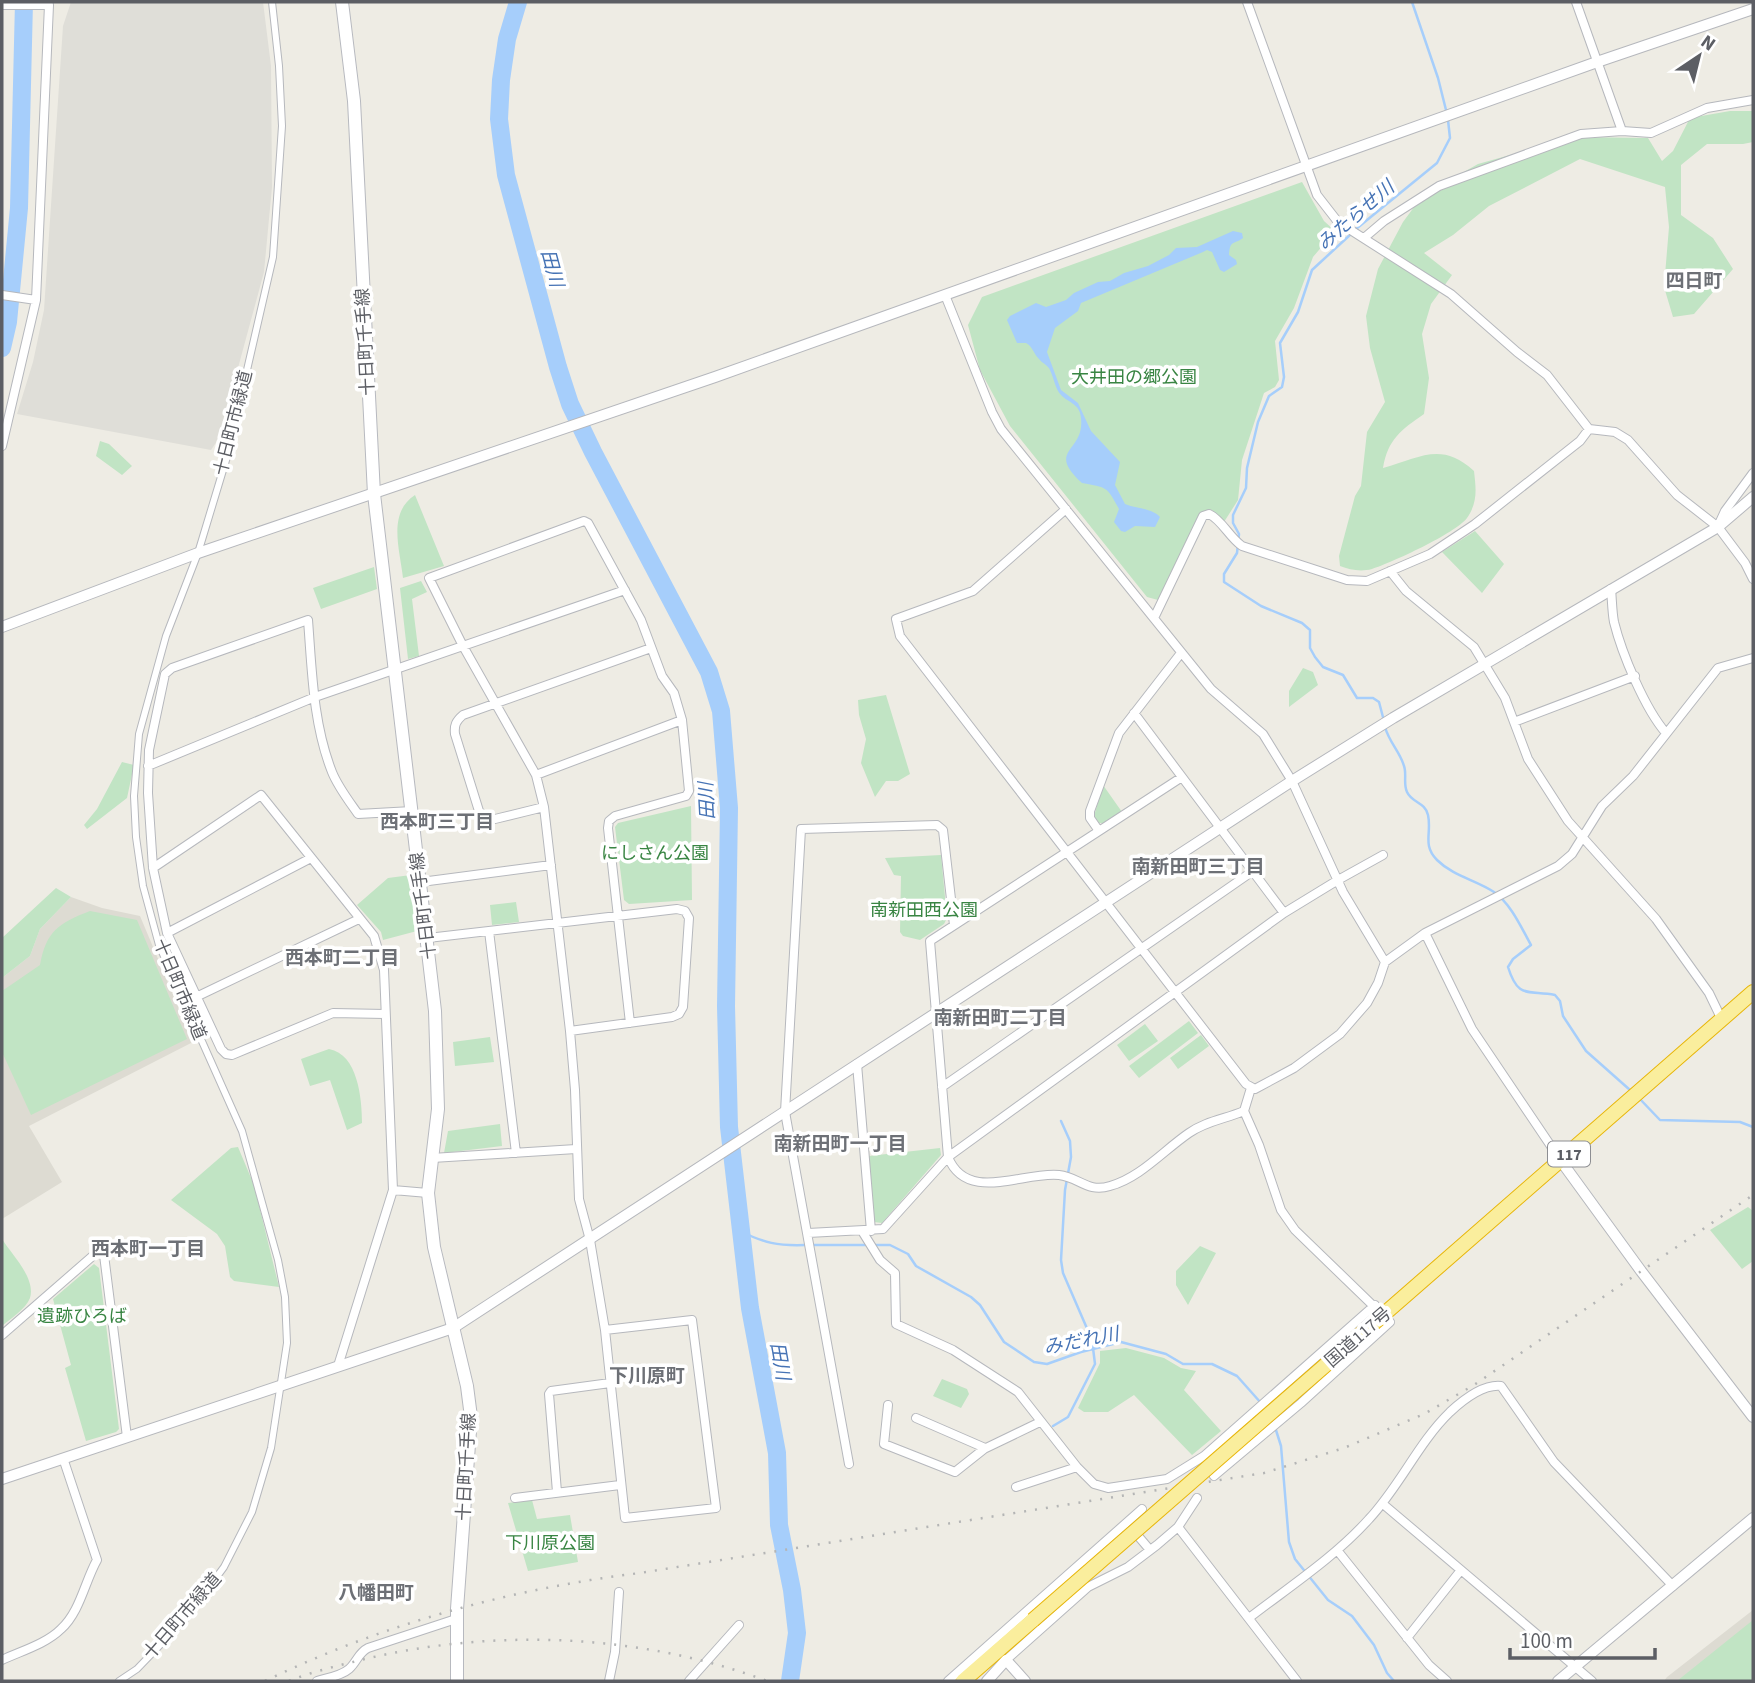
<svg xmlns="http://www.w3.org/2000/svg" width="1755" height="1683" font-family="'Source Sans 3','Noto Sans JP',sans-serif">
<rect width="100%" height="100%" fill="#eeece4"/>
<path fill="#dfded8" d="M71,2h192l8,64 1,121 -8,85 -45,166 -8,12 -194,-36 16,-52 11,-52 19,-284z"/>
<path fill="#dddbd2" d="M71,897l31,11 38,8 53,126 -164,84 33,56 -60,37v-241l28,-22 10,-27z
M1753,1610v71h-89l3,-4z"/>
<path fill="#c1e4c4" d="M1730,111h23v31l-10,2h-36l-26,21v50l32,23 20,31 -39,45 -21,3 -9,-30 5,-60 -4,-40 -85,-28 -91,47 -36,29 -29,18 28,22 -21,29 -9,30 7,44 -5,36c-23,16 -36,25 -41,54 37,-10 58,-27 91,3 2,18 4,31 -7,47 -11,15 -76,45 -95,51 -11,3 -22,1 -32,-3l-1,-10 16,-60 6,-10 6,-54 18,-30 -15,-54 -4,-32 12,-47 25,-47 20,-27 55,-31 96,-27 74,1 14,23 11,-10 17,-33z
M1302,182l22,39 11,10 -22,26 -19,51 -19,33 4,39 -4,7 -11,6 -22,67 -4,40 -14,22 -12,-12 -12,3 -42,87 -11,-3 -137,-171 -30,-56 -12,-45 14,-28z
M100,441l9,3 23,22 -10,9 -26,-19z
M415,495l29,71 -41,12c-3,-28 -16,-65 12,-83z
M1475,531l29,33 -22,29 -40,-41z
M374,567l3,22 -56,20 -8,-21z
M421,581l6,11 -15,7 7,57 -11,3 -8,-71z
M1303,668l10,4 5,13 -29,22v-16z
M886,695l24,79 -12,7h-12l-11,16 -14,-34 5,-24 -7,-24 -1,-15z
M122,762l12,3 -7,33 -40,31 -3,-4 13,-16z
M1103,785l19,27 -19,11h-4l-5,-7z
M691,806l1,94 -63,4 -5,-4 -9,-73 3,-4z
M941,855l6,63 -3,6 -24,16 -17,-4 -3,-4 1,-56 -7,-1 -9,-17z
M411,875l6,56 -34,9 -2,-8 -24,-27 31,-27z
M56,888l15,9 -31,32 -10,27 -28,22v-40z
M516,902l3,20 -27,3 -2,-20z
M90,911l47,9 50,119 -156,76 -29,-63v-61l38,-26c6,-34 19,-42 50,-54z
M1189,1021l9,12 -59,45 -10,-12z
M1145,1024l13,17 -29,20 -12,-16z
M1201,1035l8,11 -31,23 -8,-11z
M490,1037l4,25 -39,4 -2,-24z
M329,1049c29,5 33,50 33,74l-15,7 -17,-50 -20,6 -9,-27z
M500,1124l2,22 -58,7 4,-22z
M238,1147l16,38 25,102 -45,-6 -4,-4 -5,-31 -8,-12 -46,-34 60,-52z
M940,1148l1,7 -59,68 -8,-1 -5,-66z
M1748,1207l5,4v50l-11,8 -32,-39z
M2,1239c10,16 34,39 28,59 -4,11 -20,21 -28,28z
M1200,1246l16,7 -28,52 -12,-20v-14z
M94,1264l5,4 20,161 -3,3 -30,9 -21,-73 6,-3 -18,-66z
M1126,1348l38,10 17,10 15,3 -12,19 37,41 -29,24 -58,-60 -26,17h-24l-6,-4 22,-45v-12z
M942,1379l25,10 2,5 -8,14 -28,-12z
M532,1500l5,19 33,-4 8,47 -50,9 -20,-68z
M1753,1620v61h-76z"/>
<path fill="#a6cefb" d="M1233,231l9,2 1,5c-10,7 -13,2 -14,17l7,5 1,4 -13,8 -4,-2 -8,-18 -5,-2 -4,2 -122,51 -3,8 -23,17 -8,24 14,38 17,13 13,28 29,31 -5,23 10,19c12,5 27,4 35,13l-5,10 -20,-1 -10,6 -4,-1 -7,-9 5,-13c-13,-24 -12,-21 -37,-26 -37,-34 3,-30 -1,-65 -1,-14 -12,-15 -20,-23 -6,-6 -7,-17 -11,-25 -2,-5 -7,-6 -11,-11 -6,-6 -6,-12 -13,-16h-9l-10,-23 3,-4 26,-13 10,4 20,-7 8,-7 24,-11 12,-1 14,-8 24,-7 21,-11 7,-7 21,-1z"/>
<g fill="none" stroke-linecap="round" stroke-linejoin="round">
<path stroke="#a6cefb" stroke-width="2.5" d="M1412,2l26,76 9,36
M1356,229l81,-66 13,-25 -2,-18
M1351,234l-39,36 -14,42 -18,31 4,34 -2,10 -13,9 -11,26 -11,46 -1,20 -13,27v8l6,11 -2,19 -13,21v8l37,24 41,17 8,7v18l5,9 8,10 20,8 14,23h16l6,4 5,19
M1385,727c4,15 15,25 19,39 3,8 -1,18 3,26 5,11 18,10 21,23 4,18 -6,30 9,45 16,16 39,20 57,32 17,12 27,35 37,53l-18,14 -5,8c10,32 19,23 47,28l5,6 3,15 23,35 44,39
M1638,1097l22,23 80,2 13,5
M740,1231c24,12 38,15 65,14
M812,1245h78l18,9 8,12 55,31 9,8 24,37 30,20 13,2 34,-12 40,-10 45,12 17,10h29l25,12 24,27
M1053,1426l15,-9 27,-53 -3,-24 -29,-67 -2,-13 4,-70 6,-33 -1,-16 -9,-20
M1275,1427l6,19 8,96 6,17 33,41 24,16 22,29 13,28 7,8"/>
<path stroke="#a6cefb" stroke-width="18" d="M518,2l-11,37 -6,41 -2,39 7,56 52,192 12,37 23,48 116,220 12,39 8,97 -3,198 3,121 21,181 27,145 2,72 13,65 5,43 -7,48
M2,348l6,-26 11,-114 5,-206"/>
<defs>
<path id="pedestrian" d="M119,1681l18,-12 50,-52 37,-50 28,-55 19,-64 16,-105 -2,-46 -7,-37 -36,-129 -83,-186 -16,-59 -7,-49 -2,-41 5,-62 27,-98 32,-83 29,-96 46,-200 9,-131 -3,-60 -7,-64"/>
<path id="minor" d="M1247,2l70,193 21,27 113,72 66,58 30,23 42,54 26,3 13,8 49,55 41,32 27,36 8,16
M1576,2l46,129
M2,5h47l-13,295 -34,146
M1364,238l20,-17 55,-35 142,-52 41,-3 29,2 56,-25 46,-8
M2,295l34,5
M945,295l47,117 9,17 210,260 52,45 29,47 51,111 42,70
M1066,509l-93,82 -77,28 4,17 346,448 9,5 39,-21 46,-34 27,-31 11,-20 7,-21 40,-29 133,-67 14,-12 30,-48 31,-30 85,-108 35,-10
M1719,524l6,-13 28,-38
M1390,571l16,20 68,56 31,51 23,61 40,62 88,98 53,74 13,27
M1611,589c1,10 1,22 3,33 8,32 31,87 52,111
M1154,618l49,-102 6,-2c13,6 20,23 33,32l105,34 20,1 63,-27 45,-30 105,-83 9,-12
M1134,713l150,200
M1514,722l121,-46
M148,766l167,-69 310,-107
M536,775l146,-55
M1182,777l-252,164 18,216c19,47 76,14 111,18 20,2 28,18 51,11 30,-8 54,-36 79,-53 17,-12 36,-14 55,-22
M544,807l-49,12 -9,-1 -7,-7 -24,-77c-1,-9 1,-13 8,-19l188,-67
M1099,831l-9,-13v-7l29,-78 62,-80
M153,868l108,-73 113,141 10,34 9,220 -55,176
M421,882l130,-17
M489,931l27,222
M167,933l144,-75
M1425,933l47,96 89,132
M428,938l249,-29 8,2 4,7 -6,89 -4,7 -7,3 -102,14
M196,997l163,-78
M385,1014l-52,-1 -101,42 -6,-1 -5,-5 -54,-116 -14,-65 -5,-75 1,-43 16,-76 7,-6 136,-48c4,51 5,104 24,152 6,15 17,29 26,42l54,-3
M857,1064l14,167
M942,1087l311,-216
M432,1158l144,-9
M393,1190l35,3
M862,1231l18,29 15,13 1,51 57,26 65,42 59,75 17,17 14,4 59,-9 37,-23 171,-151
M808,1233l75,-4 65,-72 336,-244 54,-33 45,-25
M103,1247l24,190
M605,1330l87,-10 24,188 -91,10 -20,-188 -15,-90 -11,-41 -4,-109 -5,-59 -26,-224 -8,-32 -73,-129 -34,-68 155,-57 4,2 53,97 21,56 12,17 8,27 7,71 -3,5 -71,20 -6,5 -1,7 22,195
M2,1335l101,-88
M888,1405l-4,39 71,28 29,-23 56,-27
M916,1418l69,30
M849,1464l-64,-352 16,-283 136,-4 6,5 11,95
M1214,1476l87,-73 89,-81 -95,-92 -14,-20 -22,-65 -15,-34 7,-23
M1016,1487l61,-20
M557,1492l-8,-98 2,-3 59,-8
M515,1498l105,-13
M1383,1504l209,177
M1178,1527l119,154
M1133,1530l17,20
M1337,1550l92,115 18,16
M1249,1618c40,-31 86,-61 120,-99 31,-33 49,-76 81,-107 13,-12 33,-28 51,-26l53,76 119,124
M1407,1638l54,-68
M2,1660c19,-9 44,-16 59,-31 19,-17 24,-48 36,-69l-34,-102
M1006,1660l82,-73 40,-20 29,-22 21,-18 19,-29
M317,1681c10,-3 24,-5 32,-12 8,-7 9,-16 19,-21l88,-29
M609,1681l6,-29 4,-60
M689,1681l50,-56
M948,1681l194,-172"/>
<path id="tertiary" d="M2,627l196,-74 517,-176 882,-315 156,-53
M1561,1161l80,110 112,146
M2,1479l451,-151 839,-547 101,-63 325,-191 35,-30
M987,1681l19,-21 19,21
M1558,1681l195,-163"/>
<path id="secondary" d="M342,2l12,99 20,393 61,517 3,98 -10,84 6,54 33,139 4,31 -14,192v72"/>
<path id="trunk" d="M1383,1315l370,-323
M963,1681l70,-61"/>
</defs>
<use href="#pedestrian" stroke="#b6b8bd" stroke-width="8"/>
<use href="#minor" stroke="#b6b8bd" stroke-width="10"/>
<use href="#tertiary" stroke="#b6b8bd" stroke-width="12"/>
<use href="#secondary" stroke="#b7b9bf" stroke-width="14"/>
<use href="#trunk" stroke="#e8b609" stroke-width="16"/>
<use href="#pedestrian" stroke="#fff" stroke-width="6"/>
<use href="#minor" stroke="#fff" stroke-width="8"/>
<use href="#tertiary" stroke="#fff" stroke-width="10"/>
<use href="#secondary" stroke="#fff" stroke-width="12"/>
<use href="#trunk" stroke="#faee9d" stroke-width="14"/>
<path stroke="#b4b5b5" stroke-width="2.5" stroke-dasharray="2 9" stroke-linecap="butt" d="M265,1681c118,-57 245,-92 375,-108l624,-100 80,-25 80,-34 50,-29 279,-190
M289,1681c22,-9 48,-15 72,-21 131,-32 278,-27 406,21"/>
<defs>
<path id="trunk-bridge" d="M1033,1620l350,-305"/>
</defs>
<use href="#trunk-bridge" stroke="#e8b609" stroke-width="16" stroke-linecap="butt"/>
<use href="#trunk-bridge" stroke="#faee9d" stroke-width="14"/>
</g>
<g text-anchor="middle" stroke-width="7" stroke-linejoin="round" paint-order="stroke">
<rect fill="#fff" stroke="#8d8e92" stroke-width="2" x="1548" y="1141.5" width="42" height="25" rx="5"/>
<g font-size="16" font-weight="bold" fill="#5c5e64">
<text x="1569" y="1160">117</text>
</g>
<g font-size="18" fill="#5c5e64" stroke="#fff">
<text transform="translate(365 342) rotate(-93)" y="6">十日町千手線</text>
<text transform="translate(233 423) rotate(-76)" y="6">十日町市緑道</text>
<text transform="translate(423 906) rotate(-97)" y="6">十日町千手線</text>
<text transform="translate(180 989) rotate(67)" y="6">十日町市緑道</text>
<text transform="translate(1358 1337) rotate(-41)" y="6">国道117号</text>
<text transform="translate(466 1467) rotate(-87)" y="6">十日町千手線</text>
<text transform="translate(182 1616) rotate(-49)" y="6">十日町市緑道</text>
</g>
<g font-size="18" fill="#398543" stroke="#fff">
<text x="1134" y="383">大井田の郷公園</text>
<text x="655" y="859">にしさん公園</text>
<text x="924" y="916">南新田西公園</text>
<text x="82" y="1322">遺跡ひろば</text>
<text x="550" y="1549">下川原公園</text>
</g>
<g font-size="19" font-style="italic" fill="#4673b5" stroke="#fff">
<text transform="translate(1355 215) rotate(-41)" y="7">みたらせ川</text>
<text transform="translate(553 268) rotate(75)" y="7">田川</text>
<text transform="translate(706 801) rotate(-93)" y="7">田川</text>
<text transform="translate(1081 1340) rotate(-11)" y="7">みだれ川</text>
<text transform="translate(781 1361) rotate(80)" y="7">田川</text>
</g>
<g font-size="19" font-weight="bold" fill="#6d7076" stroke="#fff">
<text x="1694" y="287">四日町</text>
<text x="437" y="828">西本町三丁目</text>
<text x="1198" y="873">南新田町三丁目</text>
<text x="342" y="964">西本町二丁目</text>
<text x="1000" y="1024">南新田町二丁目</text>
<text x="840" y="1150">南新田町一丁目</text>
<text x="148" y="1255">西本町一丁目</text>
<text x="647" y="1382">下川原町</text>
<text x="376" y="1599">八幡田町</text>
</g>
</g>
<rect width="1755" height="1683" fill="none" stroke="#5c5e64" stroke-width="7"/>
<g transform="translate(1699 56) rotate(35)" stroke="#ffffff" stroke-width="5" paint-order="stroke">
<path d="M0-5L12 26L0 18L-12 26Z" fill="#5c5e64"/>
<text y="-10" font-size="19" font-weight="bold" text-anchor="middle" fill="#5c5e64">N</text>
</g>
<path d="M1510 1648v10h145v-10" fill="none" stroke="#5c5e64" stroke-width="3.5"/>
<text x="1520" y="1648" font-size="21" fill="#5c5e64" stroke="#ffffff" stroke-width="5" paint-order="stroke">100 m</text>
</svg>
